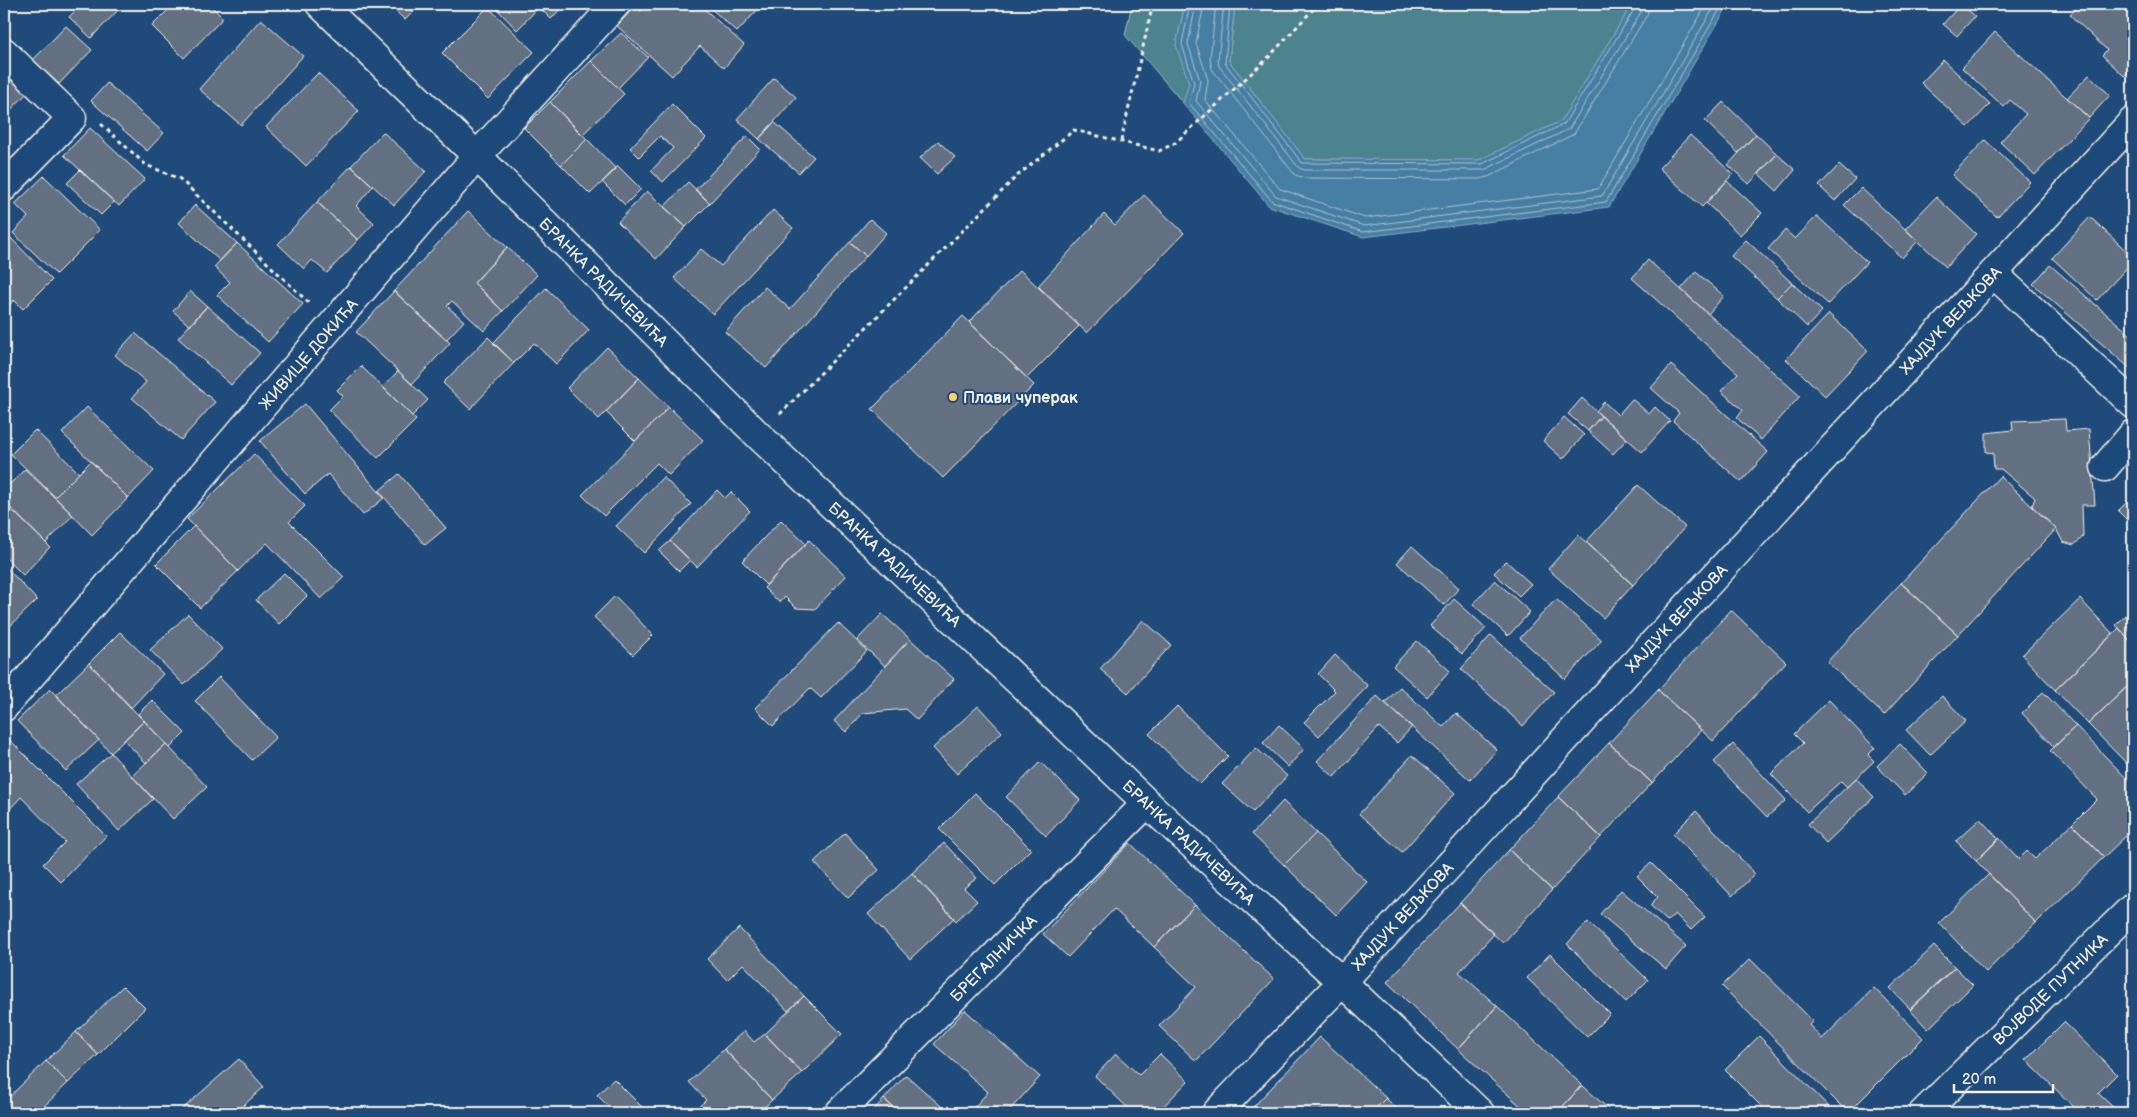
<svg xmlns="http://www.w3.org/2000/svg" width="2137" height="1117" font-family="'Balsamiq Sans',sans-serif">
<rect width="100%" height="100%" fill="#1f4a7a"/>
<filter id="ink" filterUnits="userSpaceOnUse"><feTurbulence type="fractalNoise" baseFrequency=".02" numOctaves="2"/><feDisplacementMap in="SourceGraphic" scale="10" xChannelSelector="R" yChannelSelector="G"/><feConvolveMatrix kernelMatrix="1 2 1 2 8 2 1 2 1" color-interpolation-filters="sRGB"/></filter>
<g filter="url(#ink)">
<path fill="#4d828f" stroke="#a0babc" d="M1132,4h53l-9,41 14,38 -7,20 -58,-68z
M1235,4h397l-71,117 -82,39 -174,-1 -76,-98z"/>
<path fill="#477ea4" stroke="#8cacbf" d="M1185,4h50l-6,57 76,98 174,1 82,-39 71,-117h97l-120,203 -246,30 -94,-31 -86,-103 6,-20 -13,-38z"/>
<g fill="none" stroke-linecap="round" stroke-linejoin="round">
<path stroke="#afc3cd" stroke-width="1" d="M1190,4l-8,40 12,39 -5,20 83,98 91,31 243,-30 117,-198
M1196,4l-8,40 12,37 -4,20 80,95 88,30 238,-30 114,-192
M1204,4l-8,39 12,37 -3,20 75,89 85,29 233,-29 109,-185
M1216,4l-6,55 2,10 83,106 10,3 174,1 9,-2 86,-43 73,-119 3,-11
M1224,4l-6,56 1,6 80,102 6,2h179l85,-41 72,-117 1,-8
M1230,4l-5,59 77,100 180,1 82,-40 71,-116 1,-4"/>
</g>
<path fill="#637082" stroke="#f4f1e8" d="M82,4h42l-33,34 -22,-21z
M174,4h35l14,14 -39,40 -32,-32z
M388,4h33l-16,16z
M500,4h36l3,3 -22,23 -21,-22z
M536,4h29l-14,15z
M648,4h51l45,41 -20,23 -24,-22 -28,30 -55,-50 18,-20 6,5z
M706,4h57l-26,28z
M1961,4l14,12 -18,20 -14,-12z
M2080,4h37l16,15v48l-9,9 -22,-21 5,-5 -37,-35z
M488,7l46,45 -46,47 -46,-46z
M261,19l42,37 -62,69 -42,-36z
M66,26l26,24 -33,34 -26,-24z
M1995,32l94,86 -54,57 -35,-33 26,-28 -16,-14 -6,7 -42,-39z
M621,33l27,24 -30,31 -27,-27z
M1943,60l47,44 -22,23 -47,-44z
M591,61l33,33 -42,41 -32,-33z
M4,71l23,22 -23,24z
M318,73l41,38 -53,55 -40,-39z
M2089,75l21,20 -21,23 -22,-20z
M774,78l22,19 -37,42 -22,-20z
M107,83l57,50 -17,18 -56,-50z
M550,102l37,37 -26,26 -37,-37z
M1723,102l33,32 -18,19 -33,-32z
M672,104l34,34 -43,44 -12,-11 22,-23 -13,-12 -21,21 -9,-9z
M774,122l40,35 -15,16 -40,-34z
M90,128l55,51 -26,27 -55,-51z
M383,132l43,39 -32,34 -43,-39z
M1756,134l21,20 -28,30 -21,-19z
M1690,135l43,39 -31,33 -43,-39z
M747,136l13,13 -50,54 -15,-13z
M587,139l29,30 -26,25 -29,-29z
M1985,140l45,42 -33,35 -45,-42z
M938,141l17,16 -18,17 -17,-16z
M1777,154l18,16 -18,21 -18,-17z
M1839,165l16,14 -20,22 -16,-15z
M351,166l22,20 -17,20 18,17 -16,17 -41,-38z
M618,166l23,23 -16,16 -23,-23z
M80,170l34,32 -13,13 -34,-32z
M44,176l56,54 -44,44 -43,-41 15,-16 -13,-13z
M1727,181l35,32 -22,22 -34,-32z
M688,182l22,21 -24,24 -22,-20z
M1861,188l57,53 -16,17 -58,-53z
M647,191l39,36 -30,32 -38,-37z
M1144,195l40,38 -97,100 -49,-47 66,-72 11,11z
M1936,197l40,37 -30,33 -41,-38z
M317,202l41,38 -31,33 -15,-13 -8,9 -26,-25z
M195,205l42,38 -17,18 -41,-38z
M773,210l20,18 -80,86 -39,-36 27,-29 20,17z
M468,211l39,36 -33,36 29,28 -19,20 -32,-30 -5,5 17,15 -18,19 -52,-49z
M1817,216l50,46 -39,42 -60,-55 17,-19 10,9z
M2090,217l43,40v4l-36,39 -45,-42z
M870,219l16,14 -20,23 -16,-14z
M4,231l48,49 -29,29 -9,-9 -10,10z
M1746,240l46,43 -15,15 -46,-42z
M850,242l16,14 -100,112 -41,-36 40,-45 25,22z
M237,243l66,61 -35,38 -51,-47 13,-13 -16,-15z
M507,247l30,28 -34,36 -29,-28z
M1648,260l152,136 -39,44 -24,-22 6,-8 -22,-19 17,-18 -106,-95z
M2050,265l83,72v34l-100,-87z
M1020,270l59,56 -52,52 -58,-56z
M1696,272l28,24 -16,18 -27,-25z
M1792,283l30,28 -15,16 -30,-29z
M546,288l43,42 -33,34 -22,-21 -20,20 -21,-20z
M190,291l17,15 -17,20 -17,-15z
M394,291l56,52 -38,41 -56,-52z
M207,306l53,47 -29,32 -53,-47z
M1829,314l39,37 -43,45 -39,-37z
M963,316l71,69 -91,93 -71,-69z
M135,333l80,69 -34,38 -49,-42 14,-16 -31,-27z
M488,337l26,26 -44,46 -27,-26z
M607,347l32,31 -40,41 -32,-31z
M1671,365l97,87 -27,30 -68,-61 6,-8 -28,-25z
M361,366l55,54 -38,38 -49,-48 14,-14 -6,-6z
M398,371l30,29 -16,16 -29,-29z
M639,378l30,29 -34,34 -29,-29z
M1582,398l19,18 -13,15 -20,-17z
M1632,399l17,15 6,-7 15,14 -28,31 -46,-41 8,-9 14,13z
M305,404l79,94 -21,17 -35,-41 -23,20 -45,-53z
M87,407l67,64 -26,27 -66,-65z
M669,407l34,33 -34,35 -12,-12 -53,53 -22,-21z
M1601,416l26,23 -14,15 -25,-23z
M1564,417l20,18 -21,24 -20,-18z
M2065,419l1,12 23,-2 6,76h-13l1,32 -9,8 -11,-3 -7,-13 -24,-23 3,-8 -34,-29h-7l-1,-16 -7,-1v-19l27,-3 -1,-9z
M35,430l44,43 -24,24 -44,-43z
M254,454l51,52 -16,16 55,55 -23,22 -54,-56 -29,28 -51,-52z
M91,461l37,37 -36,37 -37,-38z
M25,469l48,46 -27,28 -42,-41v-12z
M399,474l47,54 -21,17 -46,-54z
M2000,476l56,53 -98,106 -57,-52z
M663,477l28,27 -47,49 -28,-27z
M1638,485l47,42 -52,58 -47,-43z
M717,490l8,8 6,-6 19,19 -53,56 -27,-26z
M2133,496v30l-15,-15z
M4,502l46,45 -27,28 -19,-19z
M781,520l25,24 -40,41 -24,-24z
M194,526l44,45 -38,37 -44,-44z
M1578,535l55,50 -30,33 -55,-49z
M809,540l37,36 -31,33 -19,-1 -11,-11 -6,5 -15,-14z
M670,541l20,19 -11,11 -20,-20z
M1412,546l47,42 -15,17 -47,-42z
M1506,561l25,23 -12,12 -25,-23z
M4,565l33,35 -33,32z
M284,573l23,23 -28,28 -23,-24z
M1495,580l35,32 -22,24 -35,-32z
M1901,583l57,52 -74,80 -57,-53z
M615,596l38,39 -20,20 -39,-38z
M1454,599l32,29 -24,26 -32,-28z
M1556,599l46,41 -37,39 -45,-41z
M2080,599l33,35 -58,56 -33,-35z
M2133,608v36l-17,-19z
M1731,610l55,52 -73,79 -55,-51z
M188,614l34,35 -38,36 -34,-35z
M882,614l28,25 -25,27 -28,-26z
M1143,620l28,25 -43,48 -28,-24z
M838,623l29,28 -46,47 -11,-10 -37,38 -18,-18z
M2119,628l14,16v37l-45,43 -33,-34z
M120,632l43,42 -32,34 -42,-45z
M1491,635l63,57 -31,34 -62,-57z
M910,639l44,40 -37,41 -12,-11 -42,4 -17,19 -12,-11z
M1417,641l33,30 -23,26 -34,-31z
M1335,655l33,31 -49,50 -15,-14 31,-31 -17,-17z
M89,663l55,58 -33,32 -55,-58z
M219,677l57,60 -24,23 -57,-59z
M2133,681v89l-45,-46z
M1400,687l43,40 13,-14 41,37 -27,30 -85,-77z
M50,689l49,51 -33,31 -49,-50z
M1658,690l43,40 -49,53 -43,-40z
M2043,692l33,34 -22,21 -32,-34z
M1377,696l35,31 -15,16 -18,-16 -45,50 -17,-16z
M1942,696l24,25 -36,34 -24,-25z
M152,700l33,33 -15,15 -32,-34z
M1829,700l46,48 -7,7 6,6 -27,26 -6,-6 -34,31 -36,-38 32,-31 -9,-9z
M978,706l24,26 -45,42 -24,-26z
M1177,706l51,50 -28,28 -51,-50z
M144,721l22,23 -20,19 -22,-23z
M1279,725l25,24 -16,18 -25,-24z
M2076,726l57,59v44l-29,28 -32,-33 25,-25 -47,-48z
M4,734l102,102 -45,46 -18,-18 22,-22 -44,-45 -17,18z
M1609,743l43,40 -51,54 -43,-40z
M166,744l41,43 -34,32 -41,-43z
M1733,744l53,56 -19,17 -53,-55z
M1900,744l28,29 -23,22 -28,-29z
M1256,748l31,28 -34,36 -31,-28z
M111,753l42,46 -34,32 -43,-47z
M1412,755l43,38 -53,59 -43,-38z
M1040,762l40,38 -34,36 -40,-39z
M1856,778l18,19 -48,46 -18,-19z
M975,793l56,56 -36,36 -56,-56z
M1558,797l43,40 -49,53 -43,-40z
M1283,801l33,32 -32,32 -32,-31z
M1696,811l59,63 -23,22 -59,-62z
M1980,819l19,20 -23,22 -20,-20z
M2072,824l32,33 -68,66 -60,-62 23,-23 20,21 8,-8 8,8z
M845,833l34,37 -31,28 -34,-36z
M1316,833l51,49 -31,33 -52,-50z
M944,843l33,35 -13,10 13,13 -21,20 -44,-48z
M1130,843l65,62 -41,42 -40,-38 -46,48 -25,-23z
M1509,850l43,40 -49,53 -43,-40z
M1651,863l54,54 -14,13 -16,-16 -8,7 -17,-16 8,-8 -21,-21z
M912,873l42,45 -44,41 -42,-45z
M1989,874l47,49 -50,49 -47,-49z
M1621,890l65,56 -20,23 -66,-55z
M1460,903l34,31 -35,38 38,34 -39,43 -71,-67z
M1195,905l79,74 -78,82 -37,-35 37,-39 -42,-40z
M1588,922l60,58 -22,22 -59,-58z
M739,928l65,68 -16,15 -45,-47 -16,16 -20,-21z
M1934,946l21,21 -45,42 -20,-21z
M1550,954l60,60 -23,23 -60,-59z
M1750,959l63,62 -4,4 13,14 52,-51 49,50 -75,75 -126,-127z
M1955,967l18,18 -45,44 -18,-19z
M123,986l22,22 -47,47 -22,-23z
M804,996l38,38 -40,39 -37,-39z
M1497,1006l85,79 -25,28h-29l-70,-64z
M965,1010l75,67 -33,36h-38l19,-21 -54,-48z
M2064,1022l53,52 -19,19 21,20h-39l-54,-53z
M744,1031l10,11 11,-8 37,39 -30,27 -48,-51z
M76,1032l22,23 -30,28 -22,-22z
M1759,1036l76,77h-74l4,-3 -40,-40z
M1320,1037l66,61 -15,15h-44l-5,-4 -5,4h-58l-6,-6z
M724,1049l48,51 -14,13 -65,-1 13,-12 -17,-18z
M1116,1054l23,21 21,-21 28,27 -31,32h-24l-38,-37z
M239,1059l25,28 -29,26h-57z
M46,1061l22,22 -31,30h-33v-11z
M906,1075l43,38h-50l-15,-14z
M614,1079l34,34h-33l-18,-18z
M1582,1085l31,28h-56z
M1386,1098l15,15h-30z
M884,1099l15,14h-28z"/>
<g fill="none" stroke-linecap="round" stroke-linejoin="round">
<defs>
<path id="minor" d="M320,4l157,152 282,280 388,367 195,179 138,131
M4,52l68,66 -68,69
M1993,273l140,131
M2105,467l28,-33
M4,707l473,-551 139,-152
M839,1113l308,-310
M1216,1113l126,-131 791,-861
M1923,1113l210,-206"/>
</defs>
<use href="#minor" stroke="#f4f1e8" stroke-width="31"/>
<path stroke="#f4f1e8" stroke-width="3" stroke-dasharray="4 4" stroke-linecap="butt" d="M101,124l45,41 34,14 130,125
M1121,141l32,-137
M780,414l237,-238 57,-46 85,21 16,-8 92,-84 51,-55"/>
<use href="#minor" stroke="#1f4a7a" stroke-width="28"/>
</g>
</g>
<circle fill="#ffd166" stroke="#1f4a7a" stroke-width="2" cx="953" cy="397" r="5"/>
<g text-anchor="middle" stroke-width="4" stroke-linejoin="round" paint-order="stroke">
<g font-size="16" fill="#f4f1e8" stroke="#1f4a7a">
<text transform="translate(604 282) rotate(45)" y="6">БРАНКА РАДИЧЕВИЋА</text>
<text transform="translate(1950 320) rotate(-47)" y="6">ХАЈДУК ВЕЉКОВА</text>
<text transform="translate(308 354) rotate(-49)" y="6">ЖИВИЦЕ ДОКИЋА</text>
<text transform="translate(895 564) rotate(43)" y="6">БРАНКА РАДИЧЕВИЋА</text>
<text transform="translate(1676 618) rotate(-47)" y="6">ХАЈДУК ВЕЉКОВА</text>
<text transform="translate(1189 842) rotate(43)" y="6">БРАНКА РАДИЧЕВИЋА</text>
<text transform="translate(1402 916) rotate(-47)" y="6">ХАЈДУК ВЕЉКОВА</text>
<text transform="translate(993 958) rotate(-45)" y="6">БРЕГАЛНИЧКА</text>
<text transform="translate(2050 989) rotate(-44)" y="6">ВОЈВОДЕ ПУТНИКА</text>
</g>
<g font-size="16" font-weight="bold" fill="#f4f1e8" stroke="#1f4a7a" text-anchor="start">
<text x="963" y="403">Плави чуперак</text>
</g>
</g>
<rect width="2137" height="1117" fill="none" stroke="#1f4a7a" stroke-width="20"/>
<rect x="10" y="10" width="2117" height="1097" fill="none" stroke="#f4f1e8" stroke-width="2" filter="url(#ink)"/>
<path d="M1954 1084v8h99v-8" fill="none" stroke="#f4f1e8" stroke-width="2.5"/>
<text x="1962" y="1084" font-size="15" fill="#f4f1e8" stroke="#1f4a7a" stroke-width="4" paint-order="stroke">20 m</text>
</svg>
